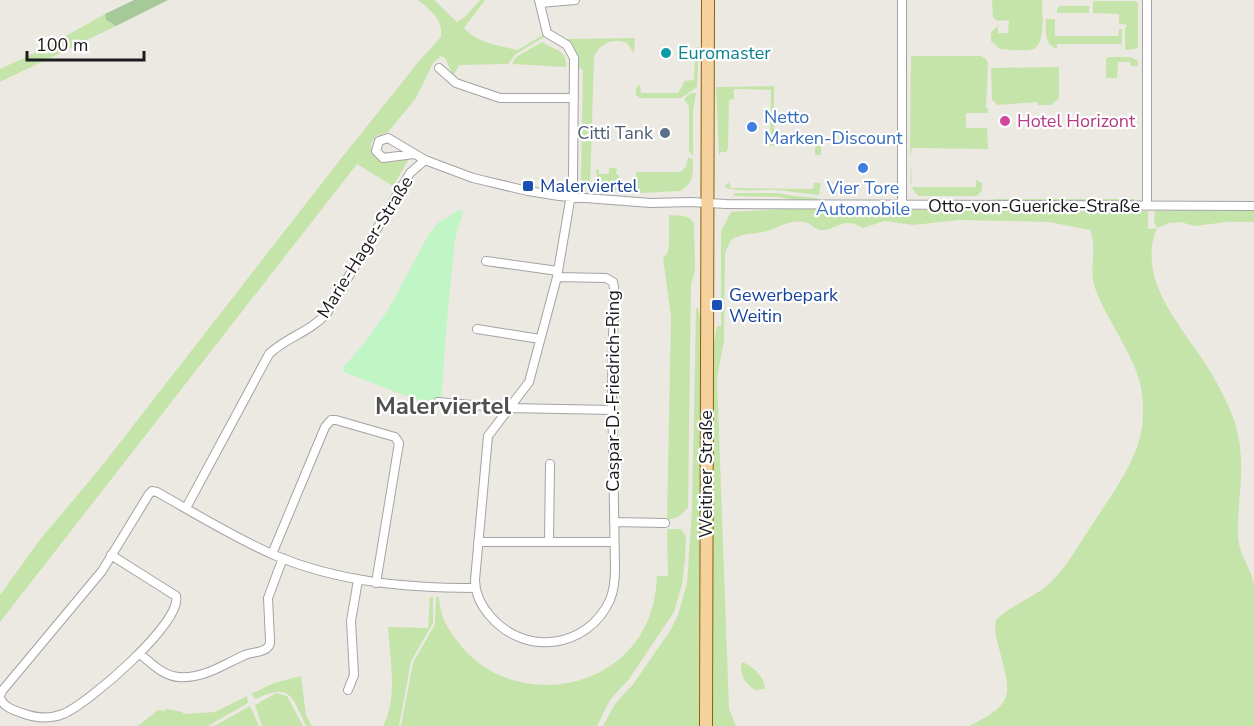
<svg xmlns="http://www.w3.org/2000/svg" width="1254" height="726" font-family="'Nunito Sans',sans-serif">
<rect width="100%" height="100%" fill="#ece9e2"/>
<path fill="#c5e4aa" d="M418,0h16l23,22 8,-5 15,-17h5l-21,28c13,15 35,18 54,22l26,-16v3l-28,17 -8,10 -49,1 -6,11 -8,-18 -4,-2 -8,7 -17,35 -28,34 -12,4 -5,7v10c10,13 23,9 38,6l-16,27 -36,-22 -357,458v-27l42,-58 55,-65 246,-316 77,-96 21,-23c2,-18 -10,-26 -23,-37z
M992,0h50c0,11 4,45 -9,49 -9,3 -24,0 -33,0l-9,-8v-9l6,-5 1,-4v10h10l1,-13 -12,1 -4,-4z
M1093,1h41l4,2v44l-3,2 -9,1 -1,-2v-19l2,-4 -8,-2v-9l-26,-1z
M1060,6h29v7h-32v-4z
M105,14l1,6 10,6 -116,56v-13l41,-19z
M1046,19h9v17h63l1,-7h3v20l-1,-5h-64v5c-14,-5 -11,-18 -11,-30z
M635,38l-1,15 -7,-10c-14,-5 -27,0 -33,14l-4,132 -6,-1 -3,-6 2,-112 -6,-4 -3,-18 -9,-9z
M542,42c12,8 25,7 24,25l-54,-3 4,-7z
M695,47h4l-2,40 -16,11h-41l-4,-3v-7l4,-4 1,9h37l7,-12 9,-1z
M915,56h66l5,3 2,4 -2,45h2v5h-22v15h21l1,21 -76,-1 -2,8 1,-99z
M1108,57h23l7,4v5h-7l-1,-4h-12l-1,16h-11v-19z
M1059,67v31l-8,7h-13l-1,-3 -39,3 -6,-5 -1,-32z
M774,86v57l44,1 3,3v8h-6v-9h-45l1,-56 -37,-1v10l-5,1 -1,48 -2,4h-5l-2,3 -3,-68z
M691,93h5l-3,17v46l-4,-5v-45l-5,-7z
M688,158l5,1c0,14 1,25 -13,32l-41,2 -3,-7v-14h45l5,-6z
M911,163l1,24h64v-7l6,3v7l-5,6h-58c-11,-7 -8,-21 -8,-33z
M609,168h8l-1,6 3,1v12l-3,4 -18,-1 -2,-21 3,1v4h10z
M729,182l2,6 82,1 1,-6h7l-2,12c-15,-1 -29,-4 -43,-5 -17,-1 -36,3 -52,-3z
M735,193h42l17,3 24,2 -3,3 -20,-1 -15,-3 -47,-1z
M993,199h142v1l-1,2h-139z
M783,209l365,2v18l9,-1 -3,-7 1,-10h99v11h-27l-33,4 -13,-4 -12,1 -12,5c-21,51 23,96 48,135 11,17 22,38 29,57 14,42 3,75 4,117 1,18 13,31 16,48 0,12 0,28 0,41 0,33 0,67 0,100h-285c47,-23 42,-31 30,-78 -3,-9 -5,-19 -3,-28 14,-15 41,-23 56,-39 16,-16 27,-37 40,-56 17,-27 40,-56 48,-88 4,-16 4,-38 0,-54 -9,-34 -33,-62 -45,-95 -7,-20 3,-37 -5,-58l-41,-8 -90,-2 -46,5 -29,-4 -21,7c-19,-11 -22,-1 -39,2 -8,1 -11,-5 -17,-7 -15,-5 -27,4 -40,8 -13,4 -24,1 -36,9l-6,13 -1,88 -7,37 12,331 7,17h-25v-365l6,-35h4v-95l10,-19z
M669,215c10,1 19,-1 25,8l1,46 -4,16 -3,223 -10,9 -11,3 4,-203 -8,-60 4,-3 2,-8z
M696,308h2l4,18 -1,400h-98l12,-22 19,-21 36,-52 8,-16 9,-32 5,-74z
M667,529h14l5,7 -1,23 -3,25 -8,28 -45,67 -19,21 -13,26h-196l12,-63 22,-39 1,-27h3c1,19 8,31 19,45 43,59 140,57 181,-5 12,-18 17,-39 18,-61h11z
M430,597h3v26l-22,38 -12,65h-16c15,-27 7,-68 5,-99l40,1z
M743,662c10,5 22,15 22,27l-10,1c-10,-7 -14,-13 -14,-26z
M301,676l5,39 6,11h-6c-14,-29 -15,-44 -50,-27l-5,-5 23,-11z
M276,693l11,3 16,30h-41l-7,-21z
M247,696l1,7 -40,23h-70l20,-16 7,1 1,-2 17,3v2l32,-2z
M250,706l9,20h-45l2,-1z"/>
<path fill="#a6c999" d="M134,0h34l-52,26 -10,-6 -1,-6z"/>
<path fill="#c0f5c5" d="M459,210l4,2 -8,27 -9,92 -5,74 -32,-8 -65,-25 -1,-4 23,-27 22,-31 40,-74 10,-13z"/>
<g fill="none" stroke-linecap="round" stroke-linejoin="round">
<defs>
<path id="minor" d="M539,0l8,33 20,12 7,13 -1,125 -16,94 -28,105 -41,54 -13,144c0,14 7,27 16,37 35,40 97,31 119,-17 4,-10 5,-21 5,-32l-3,-181 2,-99 -1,-6 -7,-4 -49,-1
M540,3l35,-3
M439,68l17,15 44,15h74
M414,154l-31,4 -7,-7 3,-10 9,-3 37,22 48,18 55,13 31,5 92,7 40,-1 35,2 528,2
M902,206v-206
M1147,206v-206
M486,261l72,10
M477,329l63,10
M438,402l70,6 105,2
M186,508l83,-154c19,-18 40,-21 58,-41l83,-140 15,-13
M614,522l51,1
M478,542h71l1,-78
M549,542h65
M272,554l53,-127 6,-7h5l59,17 4,6 -23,140
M140,654c11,9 23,22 39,23 25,2 45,-13 66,-22 6,-3 17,-2 22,-7 3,-3 3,-4 3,-8l-2,-42 15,-40
M348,690l6,-15 -3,-54 7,-41
M0,696l2,-5 100,-120 47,-77 3,-3 5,1c39,22 76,45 117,63 64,27 132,33 201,33
M0,698c4,9 13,12 22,15 13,5 28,6 41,1 25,-10 120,-92 113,-118l-65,-41"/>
<path id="primary" d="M706,726l2,-726"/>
</defs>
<use href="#minor" stroke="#a3a3a3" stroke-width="10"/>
<use href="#primary" stroke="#8a6209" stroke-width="14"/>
<use href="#minor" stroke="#fff" stroke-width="8"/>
<use href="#primary" stroke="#f5d19e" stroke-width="12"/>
</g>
<circle fill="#0f9aa8" stroke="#fff" stroke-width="2" cx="666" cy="53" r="6"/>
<circle fill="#d1479c" stroke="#fff" stroke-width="2" cx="1005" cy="121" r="6"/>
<g fill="#3f7fe0" stroke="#fff" stroke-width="2">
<circle cx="752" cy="127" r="6"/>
<circle cx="863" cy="168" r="6"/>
</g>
<circle fill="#5c6f8a" stroke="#fff" stroke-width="2" cx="665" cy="133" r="6"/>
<g fill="#1a4fb4" stroke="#fff" stroke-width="2">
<rect x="522" y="180" width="12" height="12" rx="3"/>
<rect x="711" y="299" width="12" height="12" rx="3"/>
</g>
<g text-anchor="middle" stroke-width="4.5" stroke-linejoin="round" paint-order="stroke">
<g font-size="18" fill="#0d838f" stroke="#fff" text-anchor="start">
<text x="678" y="59">Euromaster</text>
</g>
<g font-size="18" fill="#366cbe" stroke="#fff" text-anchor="start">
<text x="764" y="123">Netto<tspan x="764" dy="21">Marken-Discount</tspan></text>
<text x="863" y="194" text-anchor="middle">Vier Tore<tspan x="863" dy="21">Automobile</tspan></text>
</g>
<g font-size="18" fill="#b23c85" stroke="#fff" text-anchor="start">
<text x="1017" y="127">Hotel Horizont</text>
</g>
<g font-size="18" fill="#4e5e75" stroke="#fff" text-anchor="end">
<text x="653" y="139">Citti Tank</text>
</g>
<g font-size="18" fill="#164399" stroke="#fff" text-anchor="start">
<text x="540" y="192">Malerviertel</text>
<text x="729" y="301">Gewerbepark<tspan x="729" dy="21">Weitin</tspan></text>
</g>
<g font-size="18" fill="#1c1c1c" stroke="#fff">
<text x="1034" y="212">Otto-von-Guericke-Straße</text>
<text transform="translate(365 247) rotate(-58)" y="6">Marie-Hager-Straße</text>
<text transform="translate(613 391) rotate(-90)" y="6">Caspar-D.-Friedrich-Ring</text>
<text transform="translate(706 474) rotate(-90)" y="6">Weitiner Straße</text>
</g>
<g font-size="24" font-weight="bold" fill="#4f4f4f" stroke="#fff">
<text x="443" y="414">Malerviertel</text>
</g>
</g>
<path d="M27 51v9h117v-9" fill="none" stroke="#1c1c1c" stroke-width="3"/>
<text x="36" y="51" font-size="18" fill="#1c1c1c" stroke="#ffffff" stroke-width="4.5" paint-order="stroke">100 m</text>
</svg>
